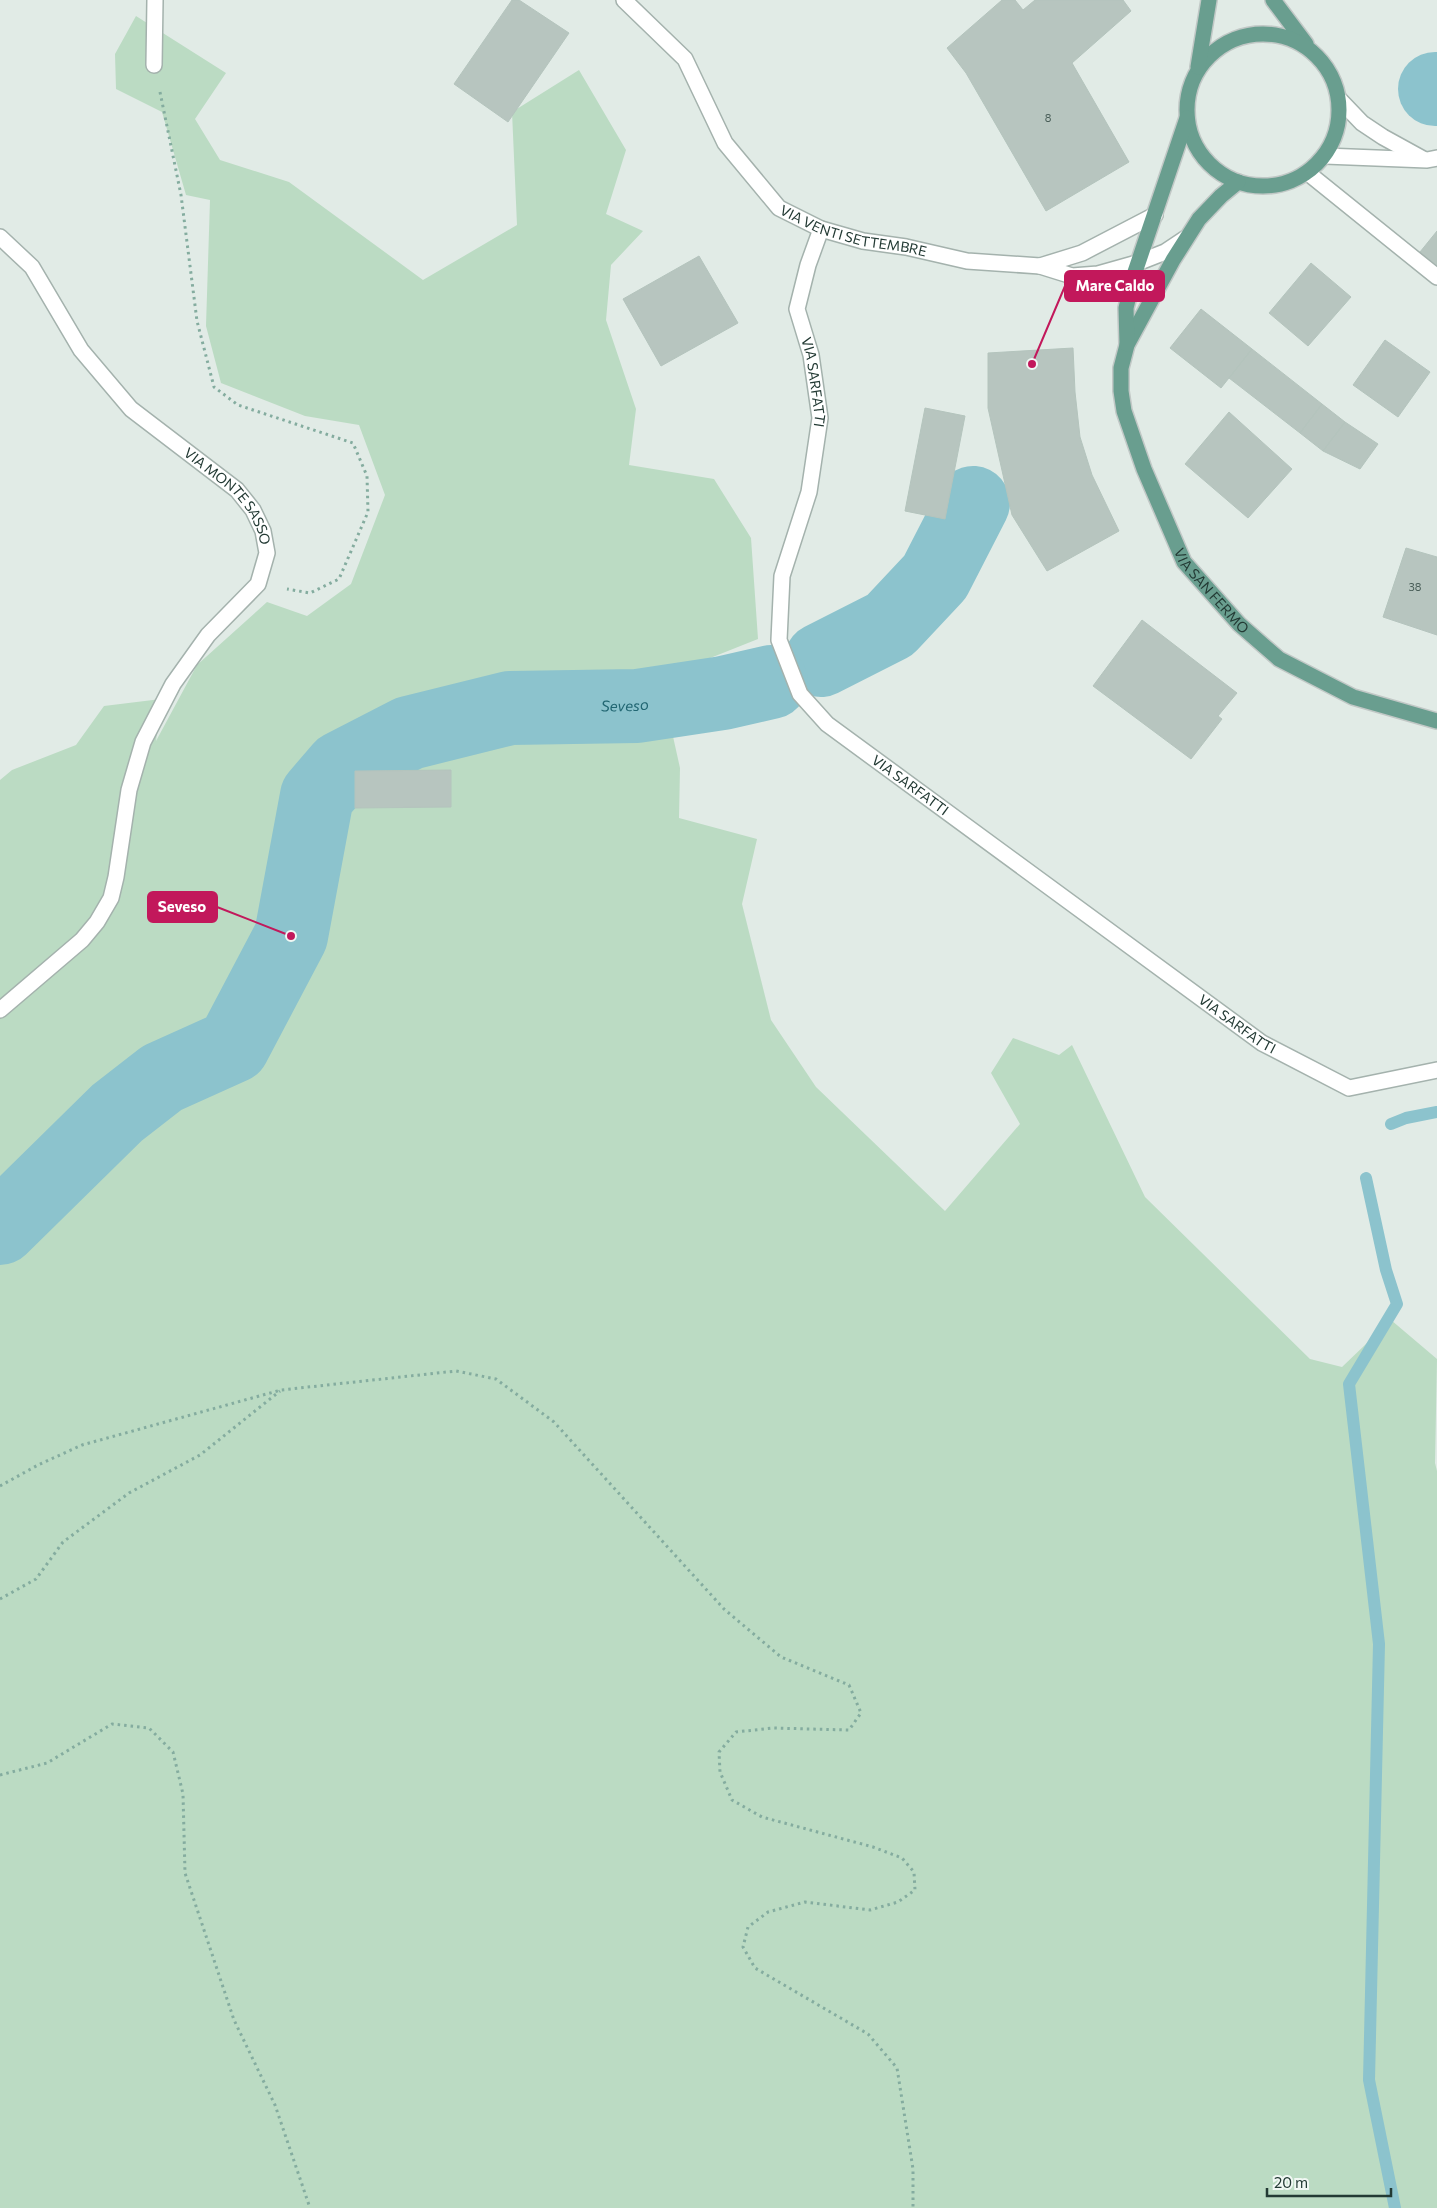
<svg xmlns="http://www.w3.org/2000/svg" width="1437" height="2208" font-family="Commissioner,sans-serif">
<rect width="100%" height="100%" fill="#e1ebe6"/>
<path fill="#bbdbc3" d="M136,16l90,57 -31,46 25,41 69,22 134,98 94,-55 -5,-113 67,-42 47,80 -20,64 37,17 -32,34 -5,55 30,89 -7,56 85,14 37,59 7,101 -98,39 20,90 -1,50 78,21 -15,65 29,116 45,67 129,124 75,-87 -29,-51 22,-35 46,17 13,-10 73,152 165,162 32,8 49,-47 46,39 -2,104 2,8v737h-1437v-1428l12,-10 64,-25 28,-39 57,-7 -5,42 41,-76 70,-63 40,14 44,-32 34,-89 -26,-70 -54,-9 -84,-33 -15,-57 4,-126 -24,-5 -24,-83 -46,-23 -1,-35z"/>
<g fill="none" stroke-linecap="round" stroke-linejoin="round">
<path stroke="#8cc3cd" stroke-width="12" d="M1391,1124l15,-6 31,-6
M1366,1178l20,92 11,34 -48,80 30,260 -10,436 26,128"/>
<g stroke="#8cc3cd" stroke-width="74">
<path d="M1435,89h2"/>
<path d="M821,660l69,-35 45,-48 38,-74"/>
<path id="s1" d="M0,1228l117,-115 45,-35 71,-32 58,-110 26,-140 24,-28 68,-35 101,-25 127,-2 86,-13 48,-11"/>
</g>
</g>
<path fill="#b7c5bf" stroke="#b4c4bd" d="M512,0h7l50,33 -61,89 -54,-38z
M1002,0h13l8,10 12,-10h88l8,11 -59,52 57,99 -83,49 -80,-138 -19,-25z
M1437,231v35l-17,-14z
M699,256l39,67 -77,43 -38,-67z
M1311,263l40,34 -43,49 -39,-33z
M1201,309l51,40 -31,39 -51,-40z
M1385,340l45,32 -32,45 -45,-32z
M1073,348l2,44 5,45 12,38 27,56 -72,40 -35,-56 -24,-107v-55z
M1252,349l70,55 -22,29 -71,-55z
M1322,404l23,18 -22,29 -23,-18z
M925,408l40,8 -20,103 -40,-8z
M1229,412l63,57 -44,49 -63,-54z
M1345,422l33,22 -18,25 -37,-18z
M1406,548l31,9v78l-54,-18z
M1142,620l95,73 -19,23 4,3 -31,40 -98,-73z
M451,770v37l-96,1v-37z"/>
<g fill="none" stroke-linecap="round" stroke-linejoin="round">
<defs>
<g id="minor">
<path id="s2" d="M624,0l61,59 40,84 54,65 42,21 42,12 43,6 61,14 73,5 32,10 26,-2 39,-11 28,-11 21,-14"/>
<path d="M154,65l1,-65"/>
<path d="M1339,99l23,24 21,14 40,22"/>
<path d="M1325,156l102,4 10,-2"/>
<path d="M1308,173l129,104"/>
<path id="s3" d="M821,229l-13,36 -11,44 14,46 9,63 -11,74 -27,84 -3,64 21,54 27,30 435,319 87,45 88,-18"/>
<path id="s4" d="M0,237l32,30 49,83 50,59 106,81 16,20 10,21 4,22 -9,31 -50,51 -35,49 -30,58 -14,48 -13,87 -5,21 -14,24 -15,18 -82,70"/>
<path d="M1040,266l42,-13 73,-38"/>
</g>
<g id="major">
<path d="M1273,0l33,44"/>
<circle cx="1263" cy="110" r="76"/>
<path d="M1198,67l11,-67"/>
<path id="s5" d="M1238,182l-17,14 -22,23 -26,41 -46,85 -6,23v23l3,20 20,58 40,93 55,62 40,35 74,38 84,24"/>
<path d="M1127,344l-1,-36 9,-36 52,-154"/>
</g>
</defs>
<use href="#minor" stroke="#a4b2ad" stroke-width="18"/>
<use href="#major" stroke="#c1c8c6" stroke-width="18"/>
<path stroke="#84ac9f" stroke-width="3" stroke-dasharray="2.5 4" stroke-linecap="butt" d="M160,92l21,103 16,126 17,66 24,18 115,38 14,33 1,36 -29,67 -29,14 -23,-4
M0,1486l38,-21 44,-20 199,-55 175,-19 40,8 58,43 170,187 57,48 68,28 12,28 -12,17 -76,-2 -37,4 -17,20 1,20 12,28 30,17 111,30 29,11 12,14 1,18 -17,12 -28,8 -65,-8 -37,10 -20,15 -5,20 12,21 113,66 29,34 16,101v39
M0,1599l36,-20 27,-37 66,-49 71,-38 80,-64
M0,1775l47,-12 65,-39 37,4 24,24 10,42 2,79 49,147 41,85 35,103"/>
<use href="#minor" stroke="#fff" stroke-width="15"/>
<use href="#major" stroke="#699e8f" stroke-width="15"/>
</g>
<g text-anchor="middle" stroke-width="4.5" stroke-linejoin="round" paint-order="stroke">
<g font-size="11" fill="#485d57">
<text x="1048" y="122">8</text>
<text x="1415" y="591">38</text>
</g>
<g font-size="14" fill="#233a34" stroke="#f1f8f4">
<text dy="5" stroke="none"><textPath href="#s2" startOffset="341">VIA VENTI SETTEMBRE</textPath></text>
<text dy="5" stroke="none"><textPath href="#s3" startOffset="159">VIA SARFATTI</textPath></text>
<text dy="5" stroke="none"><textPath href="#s4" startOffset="350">VIA MONTE SASSO</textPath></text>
<text dy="5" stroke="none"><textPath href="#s5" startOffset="468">VIA SAN FERMO</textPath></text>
<text dy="5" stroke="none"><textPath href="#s3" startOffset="624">VIA SARFATTI</textPath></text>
<text dy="5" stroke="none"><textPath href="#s3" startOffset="1029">VIA SARFATTI</textPath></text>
</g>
<g font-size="15" font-style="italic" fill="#216672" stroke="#f1f8f4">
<text dy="5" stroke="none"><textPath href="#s1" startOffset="898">Seveso</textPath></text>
</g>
</g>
<path fill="none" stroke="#c2185b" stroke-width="2" d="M1032 364L1065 286M291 936L217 907"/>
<g fill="#c2185b" stroke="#f1f8f4" stroke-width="2">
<circle cx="1032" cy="364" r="5"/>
<circle cx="291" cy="936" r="5"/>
</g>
<g fill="#c2185b" stroke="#c2185b" stroke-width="2">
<rect x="1065" y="271" width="99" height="30" rx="5"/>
<rect x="148" y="892" width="69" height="30" rx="5"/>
</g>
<g font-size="15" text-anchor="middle" font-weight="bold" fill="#fff">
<text x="1115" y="291">Mare Caldo</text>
<text x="182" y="912">Seveso</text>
</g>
<path d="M1267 2188v8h124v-8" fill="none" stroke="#233a34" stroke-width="2.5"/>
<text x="1274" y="2188" font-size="15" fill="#233a34" stroke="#f1f8f4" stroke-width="4" paint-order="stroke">20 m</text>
</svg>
